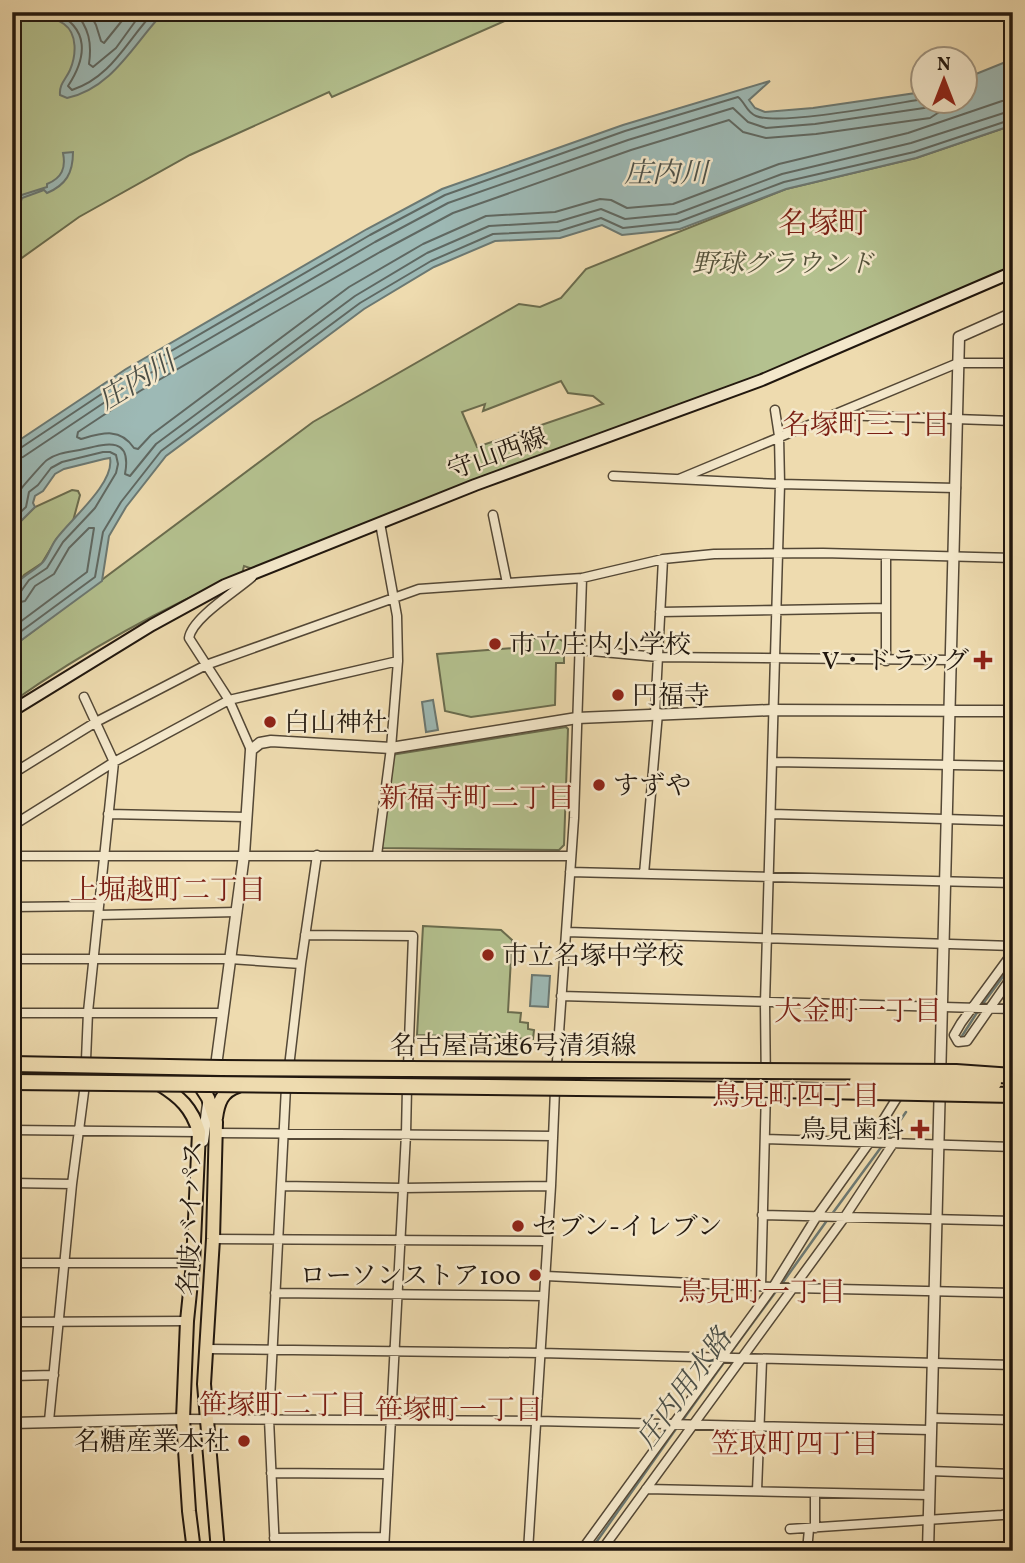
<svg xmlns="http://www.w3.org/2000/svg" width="1025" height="1563" font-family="Vollkorn,'Noto Serif JP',serif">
<rect width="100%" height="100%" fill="#eedbaf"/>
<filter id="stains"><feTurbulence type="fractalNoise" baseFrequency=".00286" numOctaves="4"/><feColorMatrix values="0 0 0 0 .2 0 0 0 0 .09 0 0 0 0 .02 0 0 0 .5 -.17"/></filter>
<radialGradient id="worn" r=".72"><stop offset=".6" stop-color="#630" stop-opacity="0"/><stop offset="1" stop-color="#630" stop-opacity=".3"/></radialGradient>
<path fill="#b4c18f" stroke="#6a6c4e" stroke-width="2" fill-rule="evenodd" d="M12,12h513l-193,85 -3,-5 -139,63 -111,62 -67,48z
M1013,125v147l-215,93 -539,206 -15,-5 -2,8c-78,33 -160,79 -230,128v-55l301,-225 206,-118 21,3 21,-9 25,-29 200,-80 130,-31zM561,381l7,12 25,3 10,8 -126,43 -15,-35 23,-8 -2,7z
M72,490l6,1 2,4 -7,26 -16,17 -15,25 -18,12 -12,17v-62l23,-23z
M556,637l8,5v21h-8l-1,42 -84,12 -26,-6 -8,-57 76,-6 1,-8z
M566,727l2,2 -4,116 -5,5 -179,-2 11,-93z
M423,926l78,4 11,10 -4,72 13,1 -1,9 8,1v6l6,1 -1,9 -116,-4z"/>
<path fill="#9db9b5" stroke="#6b7872" stroke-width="2" d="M39,12h125c-30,31 -51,76 -97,86l-7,-3c-1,-11 6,-16 10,-25 6,-14 8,-36 -6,-46 -7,-5 -17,-8 -25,-12z
M1013,59v66l-97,33 -130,31 -106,40 -58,6 -20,-10 -42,13 -65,3 -61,26 -70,42 -198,147 -40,51 -17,29 -7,45 -90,66c0,-12 -3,-45 0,-55 6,-16 21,-19 31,-30 6,-7 8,-17 14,-24 13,-18 58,-55 53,-80l-6,1 -40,10 -9,5 -12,17 -8,5 -2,7 2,4 -23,23v-85l114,-76 241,-140 75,-40 181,-64 147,-44 -21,19 6,8 10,4 48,-4 110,-16v10h42l1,-24z
M73,152c0,21 -7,33 -26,41l-3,-3 -22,8 -1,3 -9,3v-6l35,-11v-3c15,-6 19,-16 16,-31z
M433,700l5,30 -12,2 -4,-30z
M532,975l18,1 -2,31 -18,-1z"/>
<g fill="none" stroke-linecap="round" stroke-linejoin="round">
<path stroke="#5f6862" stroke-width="2" d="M54,12c36,16 33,45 14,74l4,4c40,-13 55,-50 82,-78
M75,12c14,16 17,31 14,52l4,3 23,-19 26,-36
M89,12l7,13 5,16 3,2 25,-31
M948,102l-7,9 -11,7 -114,16 -50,4 -23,-6 -14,-12 -98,30 -178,63 -73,39 -103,59 -137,80 -62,41 -1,5 4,2c21,-6 39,-12 53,9l4,1 13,-14 198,-148 74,-43 63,-28 69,-4 45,-13 11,1 16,8 46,-4 106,-40 129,-31 94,-32 11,-1
M12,450l7,-1 111,-74 240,-140 75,-40 180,-64 113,-34c7,5 8,15 18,19 24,10 136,-12 167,-17
M12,459l11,-2 112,-75 240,-140 73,-39 180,-63 105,-32 15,14 18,6 49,-4 109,-16 12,-6
M12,508c7,-5 5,-12 9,-19 2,-3 23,-27 26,-29 11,-8 24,-8 37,-11 24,-6 48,-12 41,25l5,2 26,-32 199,-148 72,-43 62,-27 68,-4 44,-13 24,10 51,-5 106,-40 129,-31 102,-33
M12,520l14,-13 3,-15 9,-7 13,-17 11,-6 41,-10h7l6,3 2,9 -2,9 -21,35 -32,34 -16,26 -18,12 -10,14 -7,2
M12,604l13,-3 10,-15 19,-12 15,-26 20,-20h5l-7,44 -75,56
M12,638l83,-61 8,-45 18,-30 40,-51 199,-148 71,-42 62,-27 66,-3 42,-13 22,10 55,-6 106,-40 130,-30 99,-33"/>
<path stroke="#6b7872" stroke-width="2.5" d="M982,1005l31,-42
M962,1036l16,-25
M886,1141l20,-29
M832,1214l50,-68
M781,1285l47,-66
M729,1355l48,-65
M682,1421l43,-60
M590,1551l88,-125"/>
<defs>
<path id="minor" d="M839,415l174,6
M613,476l167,8 176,4
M679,479l279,-116h55
M493,515l14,68
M660,612l226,-4
M580,650l78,7 293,3
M886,661v-106
M655,714l8,-155
M251,750l-22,-50 -40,-62c3,-20 47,-47 63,-61
M774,762l239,4
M12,774l84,-52 110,-57 213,-76 163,-11 81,-19 51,-5 109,-1 190,5
M108,814l138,3
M772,814l241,7
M12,826l102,-64 115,-62 169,-39
M377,855l14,-107 7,-87 -1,-45 -17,-93
M12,856h559
M570,872l443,11
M644,874l14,-161
M12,907l87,-1
M98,915l139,-3
M567,932l446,14
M305,935l108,1 -5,131
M1013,952l-52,71 -7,12 4,7 9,-1 46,-66
M12,959h218l71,5
M561,996l452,13
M12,1013h210
M289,1067l12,-103 16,-109
M12,1130l187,2
M216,1133l337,3
M765,1139l248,8
M12,1183l60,1
M281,1186l122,2 148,-2
M762,1215l251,6
M213,1239l334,2
M12,1263h181
M546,1276l248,12 219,5
M761,1286l5,-196 -1,-87 15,-519 -1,-48 -4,-26
M275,1293l269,3
M12,1322l175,-1
M207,1349l334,4 472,12
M12,1376l42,-1
M931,1418l82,2
M183,1419l354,2 394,9
M49,1421l23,-237 13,-100 3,-72 26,-250 -30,-65
M930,1471l83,3
M271,1473l116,1
M646,1489l283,6
M757,1491l5,-131
M815,1528v-35
M790,1529l212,-14 11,-2
M274,1538l110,-1
M275,1551l-6,-132 17,-332
M384,1551l22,-417 1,-46
M528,1551l23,-365 4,-96 19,-272 8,-240
M581,1551l192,-264 44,-71 52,-73 31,-50
M601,1551l243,-333 50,-76
M807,1551l2,-22"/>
<path id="tertiary" d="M210,1089l6,-23 28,-211 7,-105 9,-7 11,-2 120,7 186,-30 196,-8 240,1
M203,1141l5,-37
M12,1423l171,-4
M928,1551l31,-1214 54,-24"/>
<path id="secondary" d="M12,711l140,-86 73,-40 250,-100 287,-105 251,-108"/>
<path id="trunk" d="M176,1068l10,4 13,12 9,14 8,24 -3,117 -9,145 14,167
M159,1084c21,13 33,24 40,48l-6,131 -6,58 -4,98 6,92 5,40
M216,1118c2,-15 6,-27 22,-32"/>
</defs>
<use href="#minor" stroke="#544836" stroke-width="11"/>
<use href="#tertiary" stroke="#544836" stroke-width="13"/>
<use href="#secondary" stroke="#21170e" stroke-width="14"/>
<use href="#trunk" stroke="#21170e" stroke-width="16"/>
<use href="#minor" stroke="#f4e8cb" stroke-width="8"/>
<use href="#tertiary" stroke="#f4e8cb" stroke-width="10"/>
<use href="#secondary" stroke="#f4e8cb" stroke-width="10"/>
<use href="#trunk" stroke="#eedbaf" stroke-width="12"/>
<defs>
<path id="motorway-bridge" d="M12,1064l209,4 735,4 57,4
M857,1081l137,2
M12,1082l763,8 238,5"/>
</defs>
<use href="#motorway-bridge" stroke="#21170e" stroke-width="18" stroke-linecap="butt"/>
<use href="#motorway-bridge" stroke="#eedbaf" stroke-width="14"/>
</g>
<g fill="#8f2418" stroke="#f4e8cb" stroke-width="2.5">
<circle cx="495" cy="644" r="7"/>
<path d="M979.5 649.5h7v7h7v7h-7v7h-7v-7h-7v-7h7z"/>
<circle cx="618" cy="695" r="7"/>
<circle cx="270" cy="722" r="7"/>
<circle cx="599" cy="785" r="7"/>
<circle cx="488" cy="955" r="7"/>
<path d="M916.5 1118.5h7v7h7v7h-7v7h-7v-7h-7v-7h7z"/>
<circle cx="518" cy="1226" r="7"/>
<circle cx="535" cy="1275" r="7"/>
<circle cx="244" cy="1441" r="7"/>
</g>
<g text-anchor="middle" stroke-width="5" stroke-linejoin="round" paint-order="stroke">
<g font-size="26" font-style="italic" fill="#54523b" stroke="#f4e8cb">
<text x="783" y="272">野球グラウンド</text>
</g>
<g font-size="26" fill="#21170e" stroke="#f4e8cb">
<text transform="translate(497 453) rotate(-20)" y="9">守山西線</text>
<text x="513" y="1054">名古屋高速6号清須線</text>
<text transform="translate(190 1218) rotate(-88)" y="9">名岐バイパス</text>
</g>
<g font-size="26" fill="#21170e" stroke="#f4e8cb" text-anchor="start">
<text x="509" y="653">市立庄内小学校</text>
<text x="969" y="669" text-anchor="end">V・ドラッグ</text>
<text x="632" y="704">円福寺</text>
<text x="284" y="731">白山神社</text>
<text x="613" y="794">すずや</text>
<text x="502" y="964">市立名塚中学校</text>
<text x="904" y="1138" text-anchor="end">鳥見歯科</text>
<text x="532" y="1235">セブン-イレブン</text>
<text x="521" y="1284" text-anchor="end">ローソンストア100</text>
<text x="230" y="1450" text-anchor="end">名糖産業本社</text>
</g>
<g font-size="28" font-style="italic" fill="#4c5048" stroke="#f4e8cb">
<text x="666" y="182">庄内川</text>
<text transform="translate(136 380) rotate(-31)" y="10">庄内川</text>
<text transform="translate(683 1388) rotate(-54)" y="10">庄内用水路</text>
</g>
<g font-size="28" fill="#7a1f14" stroke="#f4e8cb">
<text x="866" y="434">名塚町三丁目</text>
<text x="477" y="807">新福寺町二丁目</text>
<text x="168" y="899">上堀越町二丁目</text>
<text x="858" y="1020">大金町一丁目</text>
<text x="796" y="1105">鳥見町四丁目</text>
<text x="762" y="1301">鳥見町一丁目</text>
<text x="283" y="1414">笹塚町二丁目</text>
<text x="459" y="1419">笹塚町一丁目</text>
<text x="795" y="1453">笠取町四丁目</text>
</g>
<g font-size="30" fill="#7a1f14" stroke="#f4e8cb">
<text x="823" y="233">名塚町</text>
</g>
</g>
<rect width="1025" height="1563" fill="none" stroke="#eedbaf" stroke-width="42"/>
<rect x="14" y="14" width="997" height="1535" fill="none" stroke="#21170e" stroke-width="3.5"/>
<rect x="21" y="21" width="983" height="1521" fill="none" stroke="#21170e" stroke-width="2"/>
<g transform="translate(944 80)"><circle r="33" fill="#f4e8cb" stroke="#a0947f" stroke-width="2"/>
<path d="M0-5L12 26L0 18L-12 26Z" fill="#8f2418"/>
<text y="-10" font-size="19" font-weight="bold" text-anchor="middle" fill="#21170e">N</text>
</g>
<rect width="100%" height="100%" filter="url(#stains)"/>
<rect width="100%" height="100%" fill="url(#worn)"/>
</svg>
